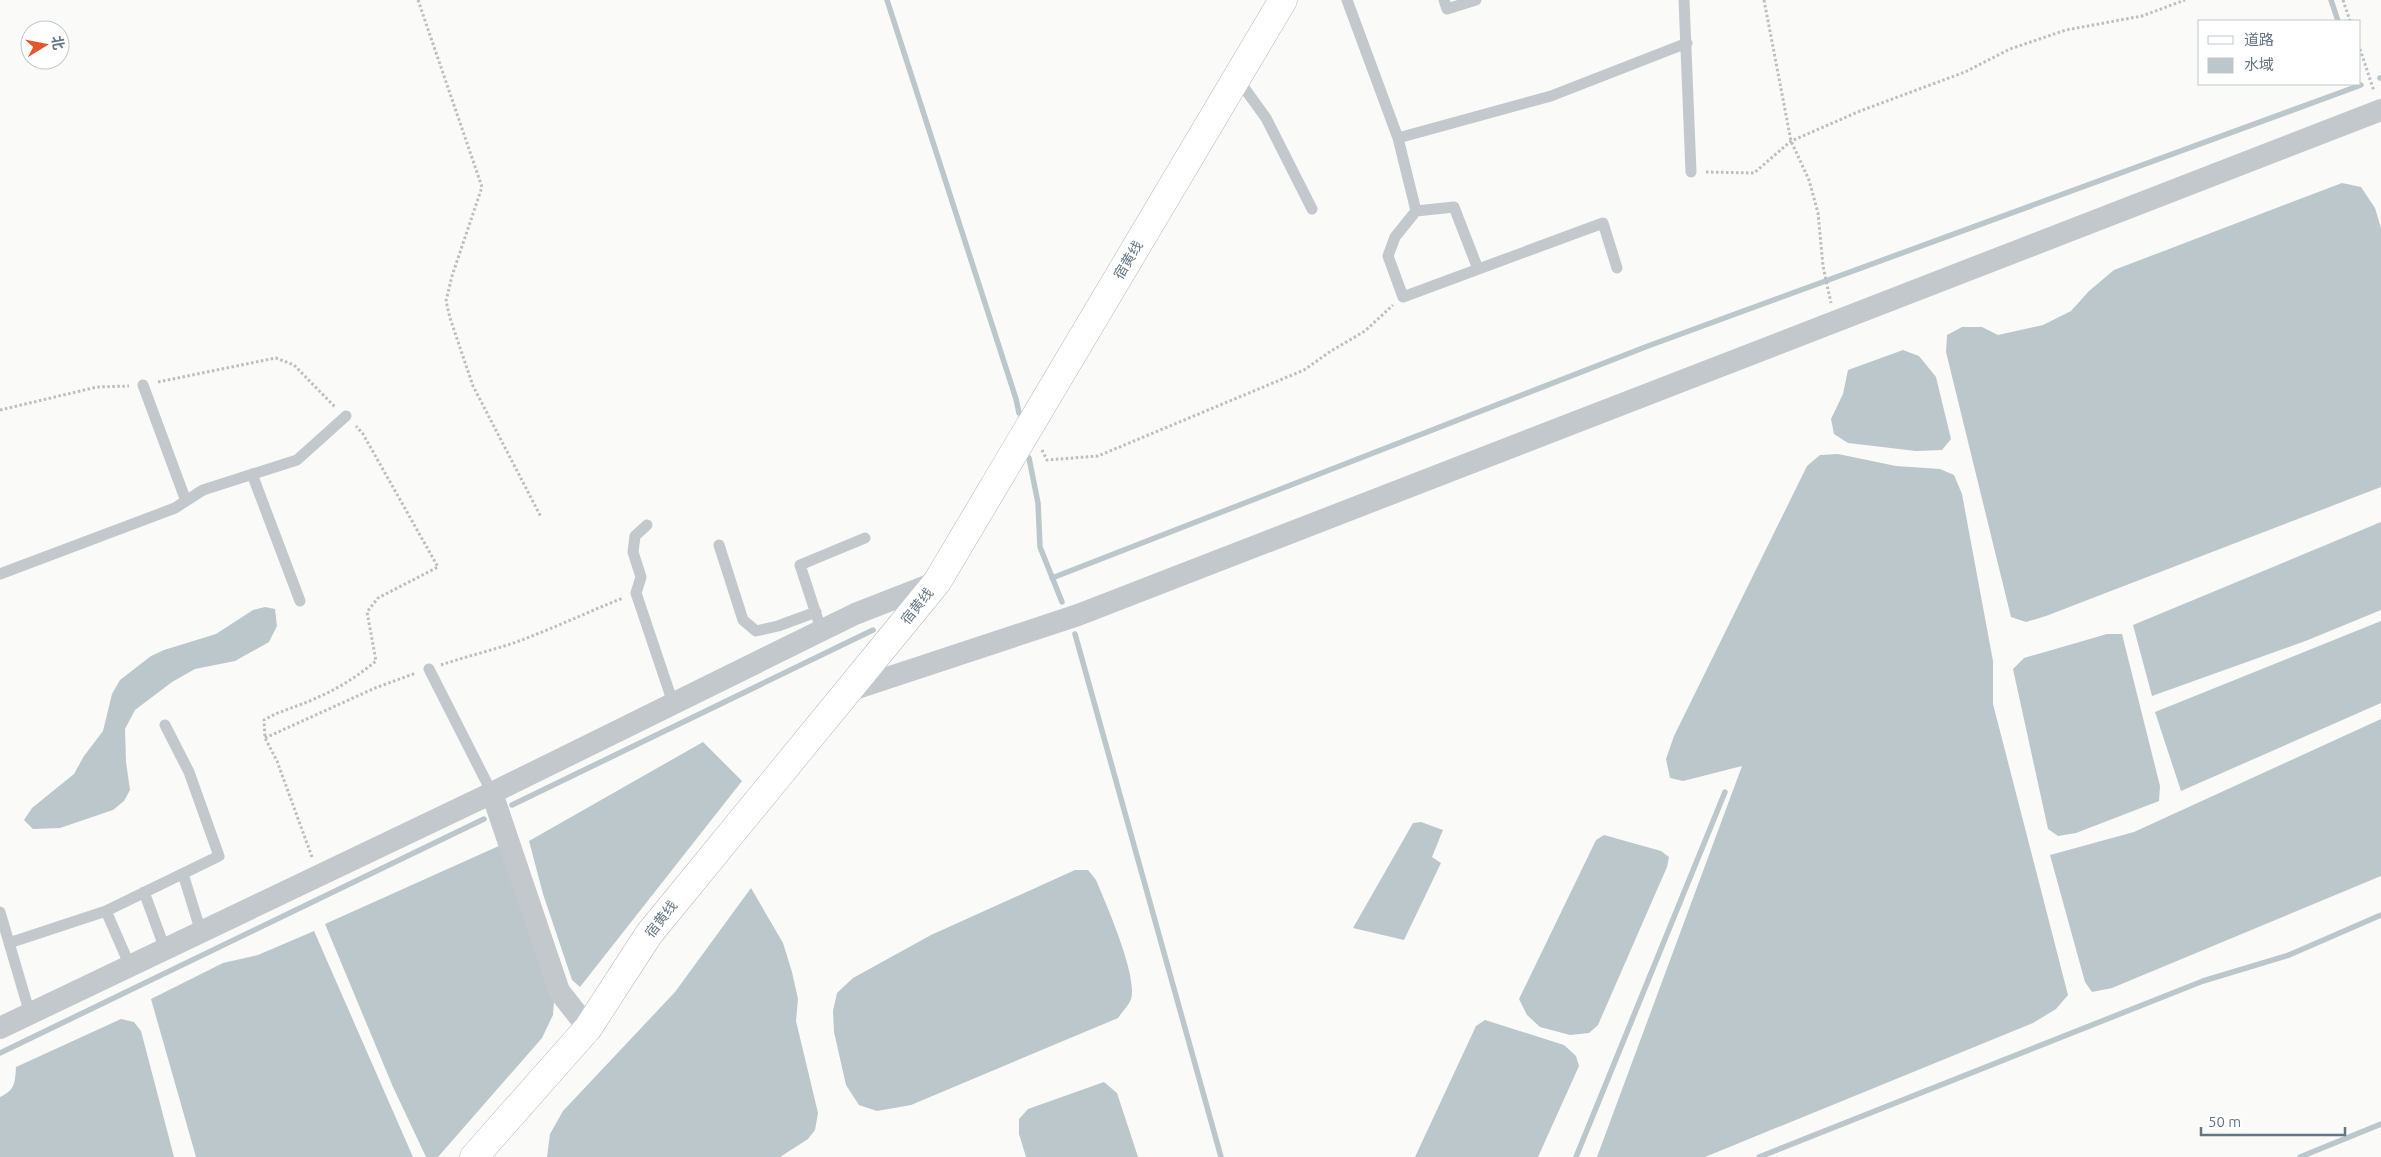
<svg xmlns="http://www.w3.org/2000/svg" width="2381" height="1157" font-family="Ubuntu,'Noto Sans SC',sans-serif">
<rect width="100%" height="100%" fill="#fafaf8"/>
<path fill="#bbc7cb" d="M2342,183l19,4 14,21 6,20v259l-335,129 -20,6 -15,-5 -65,-265 1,-17 15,-8h20l16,8 45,-10 28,-14 18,-20 25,-21z
M1903,350l16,6 17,21 15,62 -9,11 -26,1 -68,-8 -14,-9 -3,-15 12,-25 5,-24z
M1838,454l58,12 44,3 14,6 8,19 31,167v43l75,291 -12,14 -23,14 -328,134h-108l145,-391 -59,15 -13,-3 -4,-19 8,-23 133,-270 13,-11z
M2381,522v88l-73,30 -156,56 -19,-71z
M265,607l10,2 2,17 -8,16 -34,19 -40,8 -23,13 -37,28 -10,19 1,33 4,28 -6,11 -11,9 -53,18 -27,1 -9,-9 8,-12 42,-34 10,-18 19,-25 9,-37 8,-14 31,-24 13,-6 52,-16 37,-24z
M2381,621v82l-200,88 -26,-79z
M2107,634h15l38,152 -1,15 -83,32 -18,3 -10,-7 -35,-160 11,-11z
M2381,719v157l-269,112 -20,4 -7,-10 -35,-127 84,-23z
M703,742l39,39 -162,206 -8,-7 -29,-86 -14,-53z
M1421,822l22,8 -11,27 9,6 -37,77 -51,-12 60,-105z
M1604,835l57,16 8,6 -2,10 -69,158 -9,8 -19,2 -30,-8 -13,-12 -8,-16 77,-159z
M501,845l53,156 -1,14 -11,23 -104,119h-12l-33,-70 -68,-163z
M1075,870h13l8,10c10,24 42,96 35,119 -2,6 -9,13 -13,19l-207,87 -34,6 -18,-6 -13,-20 -12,-53 -1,-21 4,-18 16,-15 78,-43z
M751,888l32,55 9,29 6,27 -2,22 22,92 -3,17 -7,9 -28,18h-233l3,-23 13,-23 112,-119z
M314,931l99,226h-217l-45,-158 72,-36 35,-8z
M121,1019l13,3 7,9 33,126h-174v-60c15,-7 15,-14 16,-30z
M1485,1020l79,25 12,11 3,10 -41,91h-123l61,-131z
M1104,1082l13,11 21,64h-112l-7,-23v-15l9,-10z"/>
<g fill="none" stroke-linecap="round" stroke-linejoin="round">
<path stroke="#bbc7cb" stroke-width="5.5" d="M887,0l129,399 3,14
M2331,0l7,21
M2380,78h1
M1029,458l9,45 2,44 22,55
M1052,578l596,-232 713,-261
M1075,634l146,523
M512,805l361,-175
M0,1053l484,-234
M1576,1157l149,-365
M1759,1157l444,-176 86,-26 92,-40
M2300,1157l81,-33"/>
<defs>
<path id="secondary" d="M474,1157l114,-129 61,-94 288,-352 346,-582"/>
</defs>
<use href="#secondary" stroke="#b3babf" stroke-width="29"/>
<path stroke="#bbbfc2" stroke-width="3" stroke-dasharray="2.5 2.5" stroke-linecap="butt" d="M418,0l64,187 -30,89 -6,25 4,17 23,68 68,131
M1764,0l27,141 18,39 9,33 5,53 8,37
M2343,0l7,21
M2360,49l14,42
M1706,172l48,1 37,-32 69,-30 105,-39 45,-23 56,-19 76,-14 43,-16
M158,382l118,-24 18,7 41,42
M0,410l97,-23 32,-1
M1042,450l5,10 51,-4 206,-86 27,-19 34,-20 28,-26
M441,665c26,-9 53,-15 78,-24 35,-13 69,-29 104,-43
M265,738l110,-50 41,-15
M312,857l-35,-96 -12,-23 -1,-18c17,-10 33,-13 50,-21 22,-9 44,-23 62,-38l-9,-49 11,-14 60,-31 -75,-133 -7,-8"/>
<path stroke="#c3c8cc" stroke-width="11" d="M1347,0l51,138 18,73 -21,26 -7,19 15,41 200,-74 14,45
M1444,0l3,9 29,-9
M1684,0l7,172
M1237,78l29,40 46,91
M1398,138l153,-42 136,-53
M1416,211l38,-4 24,62
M143,385l43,116
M252,474l48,127
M647,525l-12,11 -2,16 8,25 -5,16 37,110
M719,545l24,75 13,11 22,-5 38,-14
M0,574l175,-66 28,-18 94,-30 49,-44
M818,620l-18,-55 65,-27
M429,669l63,124
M183,874l18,58
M144,892l21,57
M106,911l24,55
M0,912l30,102
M9,943l97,-32 113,-55 -30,-84 -24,-47"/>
<path stroke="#c3c8cc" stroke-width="22" d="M848,691l230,-76 1303,-505
M492,793l67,198 29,37
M0,1028l492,-235 363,-179 82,-32"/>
<use href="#secondary" stroke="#fff" stroke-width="28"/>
</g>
<g text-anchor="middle" stroke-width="5" stroke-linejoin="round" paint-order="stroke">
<g font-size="14" fill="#657683" stroke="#fff">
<text transform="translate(1128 260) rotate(-59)" y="5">宿黄线</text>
<text transform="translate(917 606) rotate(-51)" y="5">宿黄线</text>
<text transform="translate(661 919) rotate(-52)" y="5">宿黄线</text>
</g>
</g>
<rect x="2198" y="20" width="162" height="65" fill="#ffffff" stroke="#c1c8cd"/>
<rect x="2208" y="36" width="25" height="8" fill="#ffffff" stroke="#c1c8cd"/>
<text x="2244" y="45" font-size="15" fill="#657683">道路</text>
<rect x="2208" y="58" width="25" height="15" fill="#bbc7cb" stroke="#c1c8cd"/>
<text x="2244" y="70" font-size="15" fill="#657683">水域</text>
<g transform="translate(45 45) rotate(80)"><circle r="24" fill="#ffffff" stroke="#c1c8cd"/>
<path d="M0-4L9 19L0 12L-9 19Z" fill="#e4572e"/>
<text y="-8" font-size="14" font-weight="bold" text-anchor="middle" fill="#657683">北</text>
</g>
<path d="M2201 1127v8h144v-8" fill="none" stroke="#657683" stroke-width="2.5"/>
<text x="2208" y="1127" font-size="15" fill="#657683" stroke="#ffffff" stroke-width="4" paint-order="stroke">50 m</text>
</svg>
